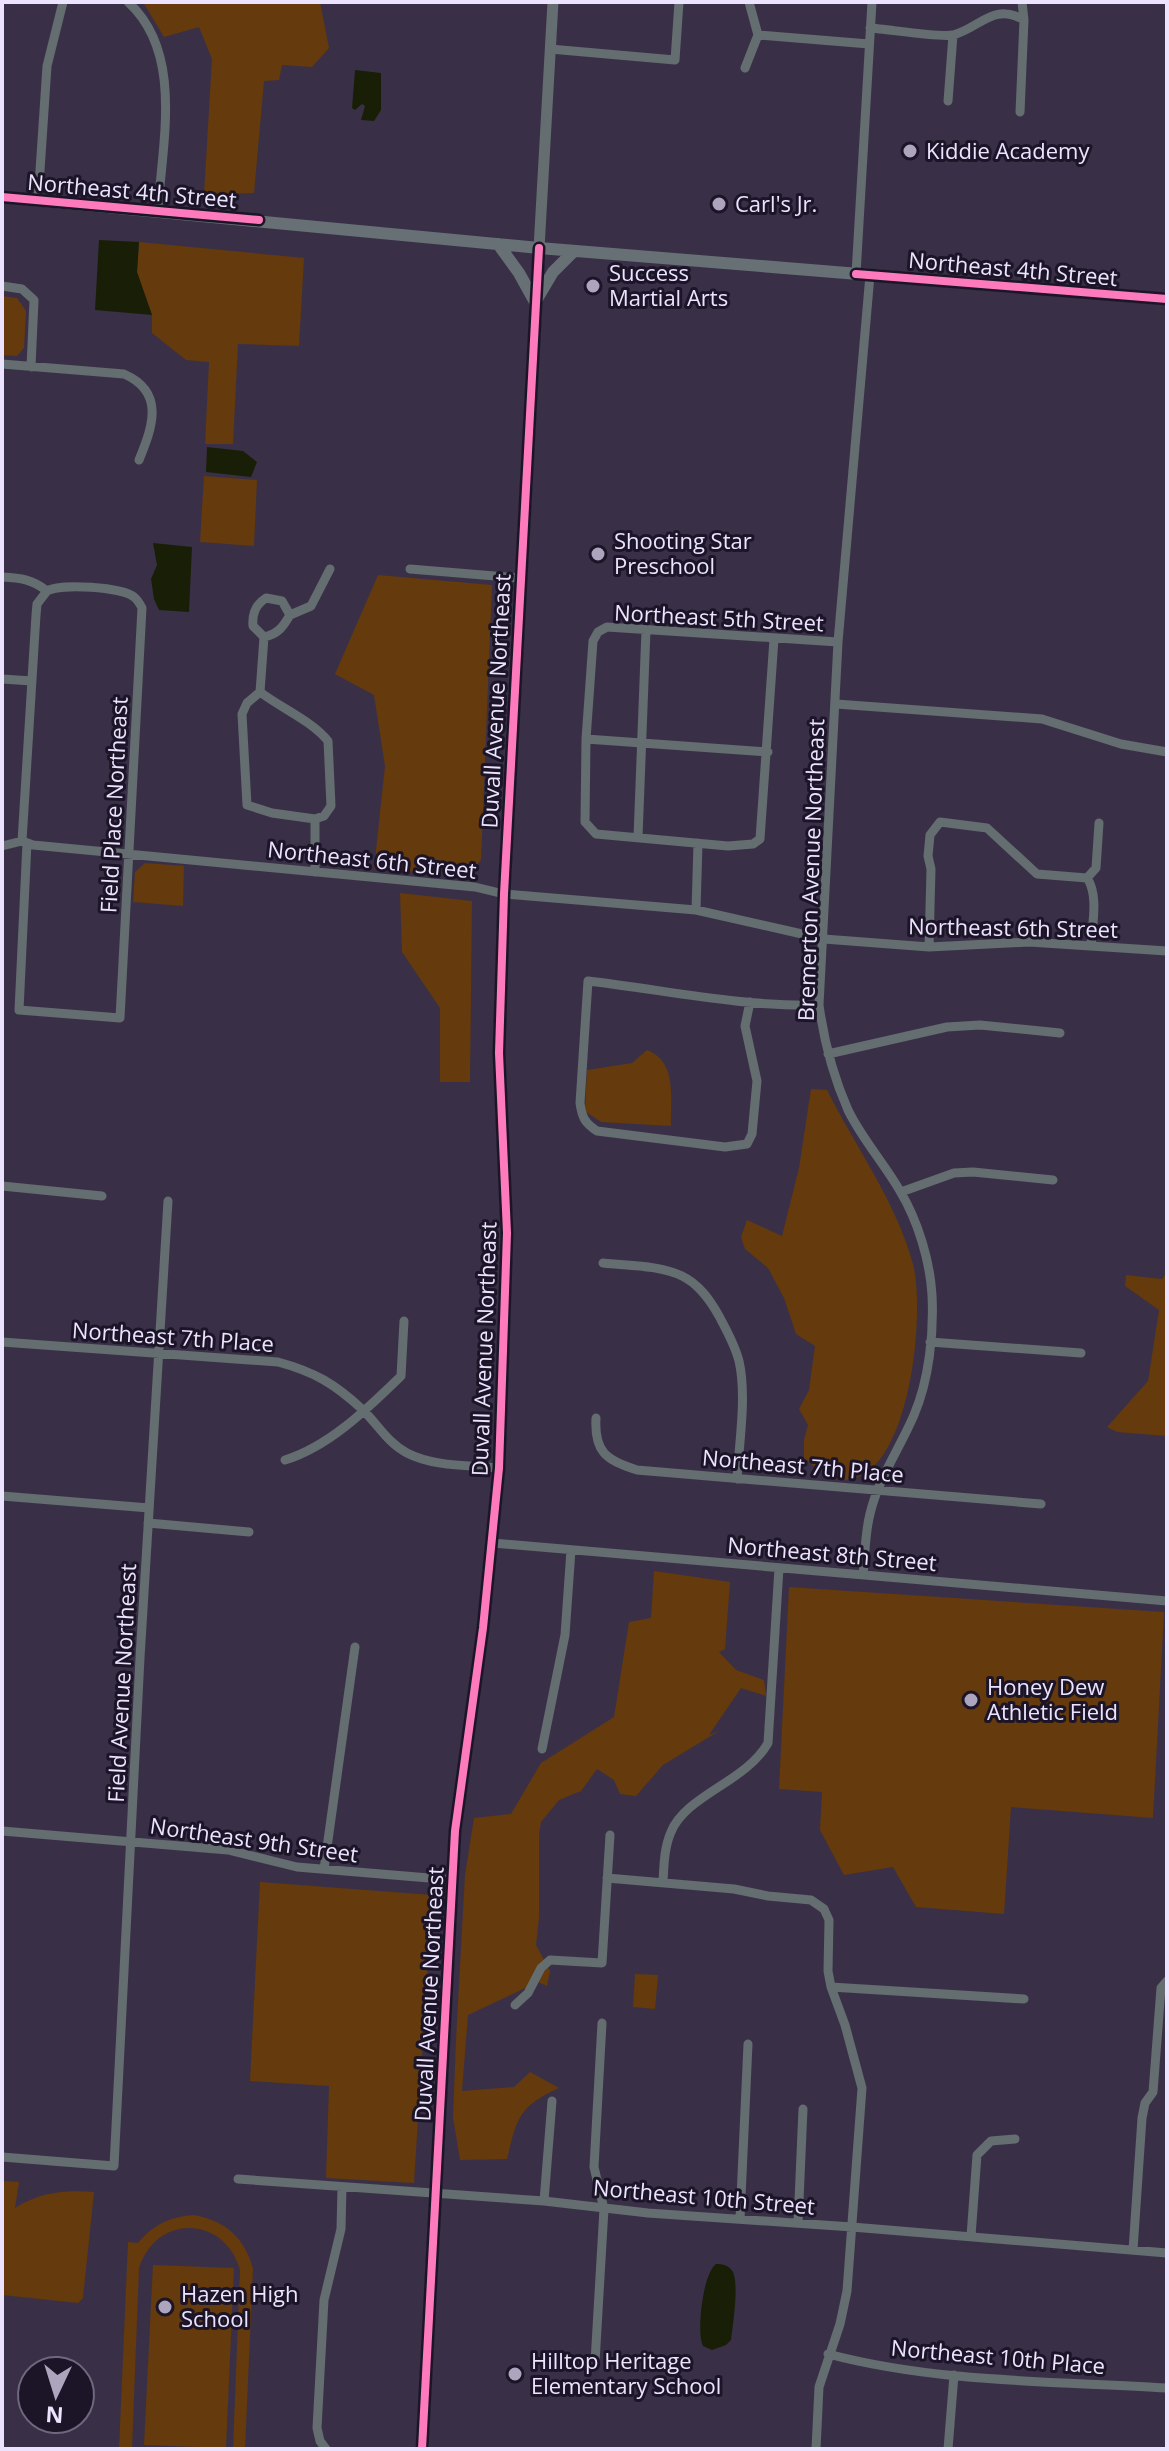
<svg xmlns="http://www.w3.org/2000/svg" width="1169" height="2451" font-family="'Open Sans',sans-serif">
<rect width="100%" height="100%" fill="#393047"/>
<path fill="#653a0c" d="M143,2h177l9,46 -17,19 -30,-2 -3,15 -15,1 -10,112 -50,1 8,-135 -13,-32 -35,10z
M139,242l165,16 -5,88 -61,-2 -5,100h-28l4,-82 -23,-2 -34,-27v-18l-15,-43z
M2,296l15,2 9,13 -2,37 -7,8 -15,-1z
M204,476l53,4 -3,66 -54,-4z
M378,575l114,10 -11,275 -14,15 -93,-6 11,-103 -11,-71 -39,-21z
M145,863l39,3 -1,40 -50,-4 2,-30z
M400,893l72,8 -2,181h-30v-74l-38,-56z
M647,1050c31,12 23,48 24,76l-70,-4 -16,-11 2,-41 45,-7z
M811,1089l16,1c29,58 69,111 86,174 13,48 -3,231 -79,215 -10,-2 -21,-14 -30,-21v-18l4,-15 -9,-16 10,-19 6,-44 -19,-12 -12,-36 -16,-30 -23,-19 -4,-12 6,-17 35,16 17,-68z
M1167,1272v164l-50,-4 -10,-5 41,-46 11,-71 -34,-24 1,-11 36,4z
M654,1571l76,11 -5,67 -6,3 17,18 28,10 2,16 -25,-8 -32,47 10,-4 -56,34 -27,31 -16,-2 -6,-14 -17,-11 -16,22 -22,9 -18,22 -2,12v84l-3,27 14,26 -3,15 -9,-4 -70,33 -6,76 52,-4 16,-15 29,16c-41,19 -42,30 -52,71l-47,1 -7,-43 3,-77 9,-165 9,-57 37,-4 30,-51 73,-46 15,-95 22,-4z
M789,1587l375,25 -11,206 -142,-11 -7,107 -88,-7 -23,-40 -49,8 -24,-45 2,-38 -43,-3z
M260,1882l172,13 -18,288 -88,-5 3,-92 -79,-5z
M635,1974l23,1 -3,34 -22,-2z
M2,2181l17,1 -4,26c25,-16 50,-18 79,-16l-11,106 -5,5 -76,-8z
M193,2215c32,5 52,23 60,54l-8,180h-12l7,-179c-15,-54 -83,-57 -101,-2l-7,181h-13l9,-207 10,1c15,-18 31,-26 55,-28z
M153,2265l81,3 -8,180 -82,-3z"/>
<path fill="#191f06" d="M355,70l26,3v37l-7,11 -13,-1 4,-14 -3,-2 -7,6 -3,-2z
M99,240l40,2 -2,30 15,43 -57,-5z
M207,447l36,4 14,11 -6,15 -45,-5z
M153,543l39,4 -3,65 -30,-2 -5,-11 -3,-20 6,-14z
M716,2264c7,0 13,1 17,8 6,14 0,52 -2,68l-5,5 -14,5 -9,-4c-7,-14 0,-73 13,-82z"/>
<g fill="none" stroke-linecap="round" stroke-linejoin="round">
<path stroke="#646d6f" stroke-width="9" d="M128,2c56,51 34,141 30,208
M870,28c17,1 70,10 83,7 27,-7 40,-33 71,-15
M758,35l111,9
M550,49l125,11 4,-58
M745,68l13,-33 -9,-33
M948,101l5,-66
M1020,112l4,-92 -2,-18
M38,200l9,-134 16,-64
M856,274l16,-272
M2,286l20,3 12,11 -3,67
M2,364l122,10c41,18 29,52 15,86
M410,569l110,9
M2,577c18,1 30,2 45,14 13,-8 75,-4 87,6 4,3 6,7 8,11l-22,410 -101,-8 8,-167
M290,615c-7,12 -12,19 -26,22l-4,55 -13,11 -5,11 5,91 25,8 43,6
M264,637l-11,-11c-1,-12 2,-21 13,-28l16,3 8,14 21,-9 19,-37
M774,639l-14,200 -7,5 -25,2 -132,-12 -11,-12 1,-83 7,-98 5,-9 9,-5 231,15
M2,679l30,2
M260,692c21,16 52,29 68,49l3,65 -7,10 -9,3
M836,704l206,15 79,25 46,8
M586,739l182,13
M638,837l8,-207
M22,841l14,-226 1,-11 10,-13
M2,846l20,-5 11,4 442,42 29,7 192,16 128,29 105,8 100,-5 138,9
M315,872v-53
M696,910l2,-67
M1091,946c1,-21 8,-51 -4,-68l9,-10 3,-45
M929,947l2,-78 -3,-13 2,-21 10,-13 47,6 50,46 50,4
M750,1002l-5,24 12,55 -5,53 -5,10 -22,3 -128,-16c-12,-8 -15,-13 -17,-28l8,-122c77,9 154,26 231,24
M828,1054l119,-27 33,-2 80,8
M2,1186l100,10
M901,1192l53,-19 19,-1 80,8
M603,1263c26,3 56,2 79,13 17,8 28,24 37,40 8,15 16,29 20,45 8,35 0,82 -2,118
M2,1342l276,20c37,10 57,22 85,48 15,15 25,33 44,43 27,14 62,12 92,15
M930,1342l151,11
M596,1418c-2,34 10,42 41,52l404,34
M285,1460c45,-14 83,-52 116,-84l3,-55
M2,1496l147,12
M148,1523l101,9
M493,1543l674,58
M863,1575c2,-20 2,-42 7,-61 8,-35 30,-66 44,-99 15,-35 20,-82 18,-120 -2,-34 -14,-74 -32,-104 -16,-28 -38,-52 -52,-81 -15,-34 -24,-69 -29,-105l19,-363 32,-367
M542,1749l23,-114 6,-85
M2,1831l226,19 69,17 156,13
M324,1869l31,-222
M607,1878l127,11 34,7 43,4 13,9 5,11 -1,51 3,16 14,38 17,63 -15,203 -7,33 -21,63 -3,62
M663,1882c1,-17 1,-34 8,-50 15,-37 75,-50 97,-89l11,-175
M831,1987l193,12
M515,2005l13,-12 13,-25 9,-8 52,3 8,-128
M1153,2092l8,-104 6,-7
M2,2157l112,9 26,-508 28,-457
M238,2179l306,22 104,12 204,14 315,26
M544,2201l8,-100
M740,2219l8,-175
M798,2223l5,-114
M971,2236l6,-81 14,-14 24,-2
M1133,2250l9,-132 3,-15 8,-11
M828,2354c110,29 226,27 339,34
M595,2362l9,-153 -10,-42 8,-144
M326,2449l-6,-8 -3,-13 7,-128 17,-71 1,-42
M948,2449l6,-74"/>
<path stroke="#646d6f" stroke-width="11" d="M539,248l14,-246"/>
<path stroke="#677074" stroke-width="12" d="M2,197l537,51 628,51
M498,244l21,29 16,29
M537,299l16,-27 21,-21
M422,2449l33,-618 28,-203 16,-160 8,-235 -8,-180 5,-159 35,-646"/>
<defs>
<path id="cycleway" d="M2,197l257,23
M856,274l311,25
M422,2449l33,-618 28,-203 16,-160 8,-235 -8,-180 5,-159 35,-646"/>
</defs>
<use href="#cycleway" stroke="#1b1527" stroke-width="13"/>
<use href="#cycleway" stroke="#fd7abc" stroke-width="8"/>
</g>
<g fill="#ada4be" stroke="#1b1527" stroke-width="3">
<circle cx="910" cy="151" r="8"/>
<circle cx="719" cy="204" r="8"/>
<circle cx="593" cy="286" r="8"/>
<circle cx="598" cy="554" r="8"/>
<circle cx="971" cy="1700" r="8"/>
<circle cx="165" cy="2307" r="8"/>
<circle cx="515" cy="2374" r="8"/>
</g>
<g text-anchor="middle" stroke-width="6" stroke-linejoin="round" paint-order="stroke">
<g font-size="22" fill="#ece3fe" stroke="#1b1527" text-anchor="start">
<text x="926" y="159">Kiddie Academy</text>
<text x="735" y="212">Carl's Jr.</text>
<text x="609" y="281">Success<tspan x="609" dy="25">Martial Arts</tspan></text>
<text x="614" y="549">Shooting Star<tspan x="614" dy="25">Preschool</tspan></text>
<text x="987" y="1695">Honey Dew<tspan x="987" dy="25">Athletic Field</tspan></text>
<text x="181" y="2302">Hazen High<tspan x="181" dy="25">School</tspan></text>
<text x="531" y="2369">Hilltop Heritage<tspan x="531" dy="25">Elementary School</tspan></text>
</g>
<g font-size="22" fill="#ece3fe" stroke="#1b1527">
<text transform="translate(132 191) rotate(5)" y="8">Northeast 4th Street</text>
<text transform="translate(1013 269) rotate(5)" y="8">Northeast 4th Street</text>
<text transform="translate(719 618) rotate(3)" y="8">Northeast 5th Street</text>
<text transform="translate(496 701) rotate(-87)" y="8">Duvall Avenue Northeast</text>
<text transform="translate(114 805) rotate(-87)" y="8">Field Place Northeast</text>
<text transform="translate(372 860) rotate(6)" y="8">Northeast 6th Street</text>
<text transform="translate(811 870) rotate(-88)" y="8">Bremerton Avenue Northeast</text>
<text transform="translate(1013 928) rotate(1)" y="8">Northeast 6th Street</text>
<text transform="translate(173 1337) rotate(4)" y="8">Northeast 7th Place</text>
<text transform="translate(484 1349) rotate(-88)" y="8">Duvall Avenue Northeast</text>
<text transform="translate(803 1466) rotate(5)" y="8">Northeast 7th Place</text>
<text transform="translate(832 1554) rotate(5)" y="8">Northeast 8th Street</text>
<text transform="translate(122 1683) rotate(-87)" y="8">Field Avenue Northeast</text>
<text transform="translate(254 1840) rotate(8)" y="8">Northeast 9th Street</text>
<text transform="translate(429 1994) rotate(-87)" y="8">Duvall Avenue Northeast</text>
<text transform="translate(704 2197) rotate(5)" y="8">Northeast 10th Street</text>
<text transform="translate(998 2357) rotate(5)" y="8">Northeast 10th Place</text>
</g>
</g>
<rect width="1169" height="2451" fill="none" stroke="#ece3fe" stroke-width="8"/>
<g transform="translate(56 2395) rotate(184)"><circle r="38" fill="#1b1527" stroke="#6f677d" stroke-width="2"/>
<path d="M0-6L14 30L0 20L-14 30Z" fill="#ada4be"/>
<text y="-12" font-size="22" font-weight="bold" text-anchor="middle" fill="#ece3fe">N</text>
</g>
</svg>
